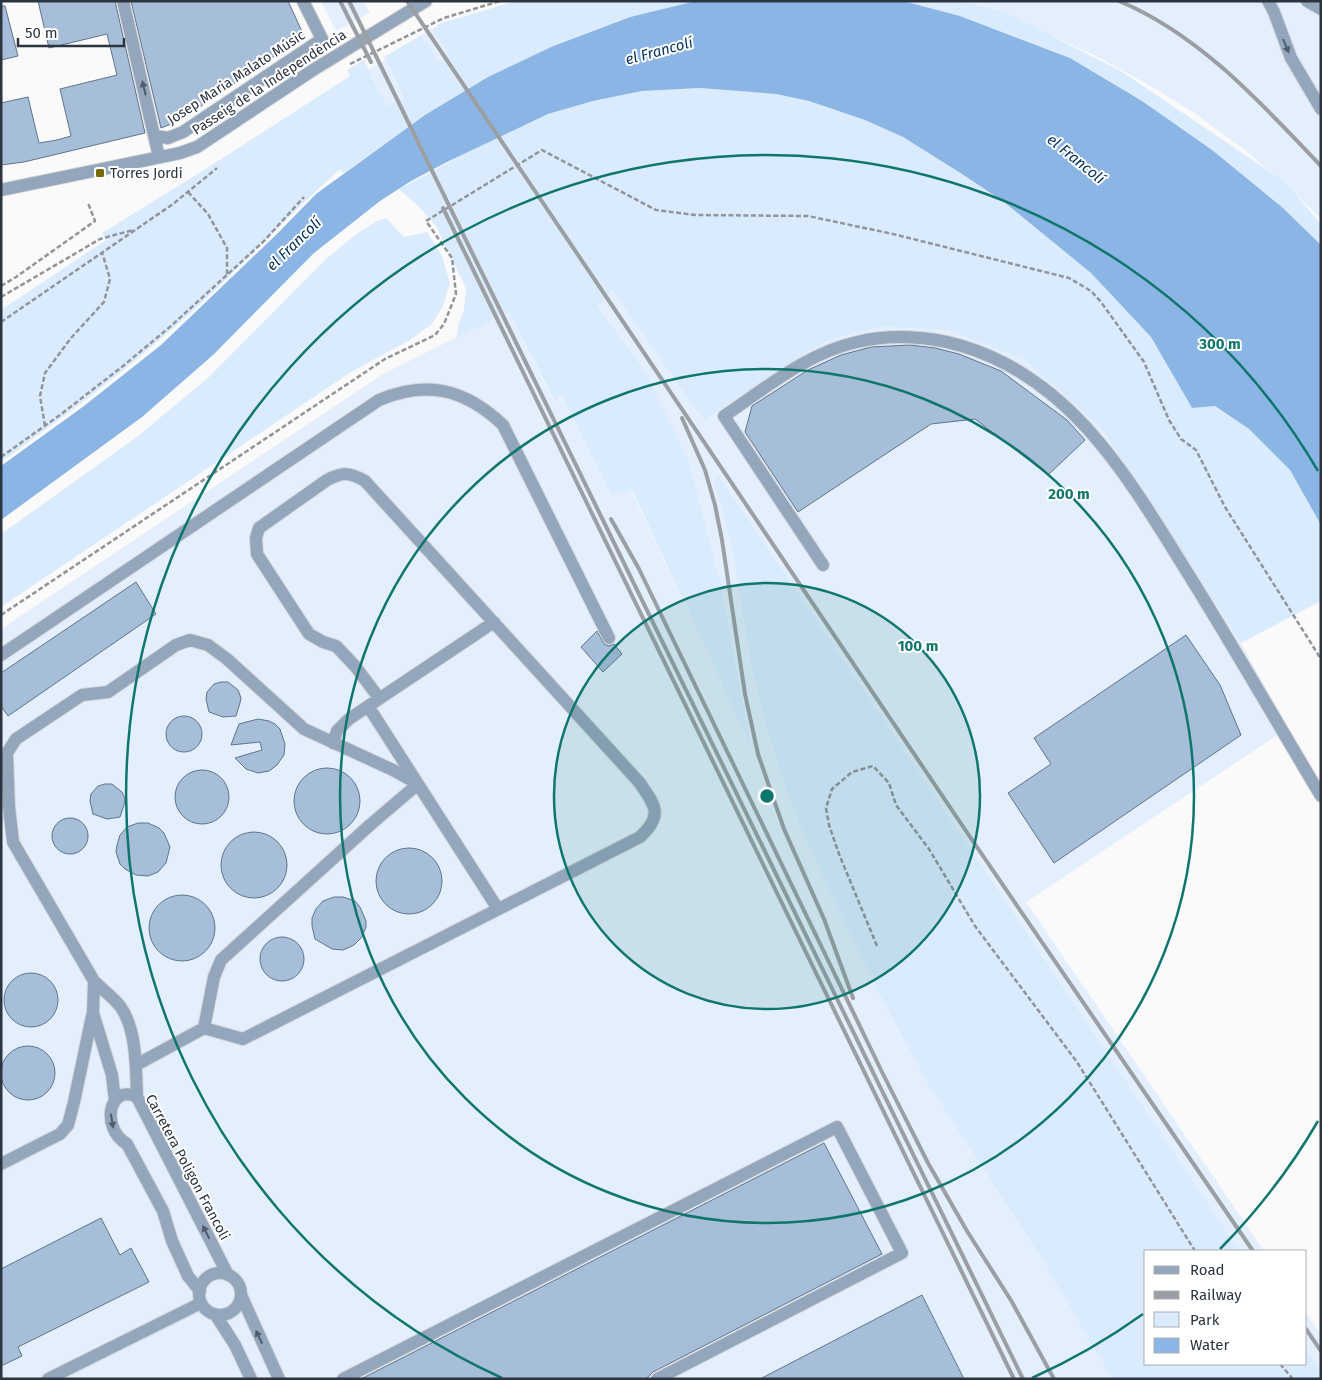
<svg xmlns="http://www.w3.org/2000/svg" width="1322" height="1380" font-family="'Fira Sans',sans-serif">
<rect width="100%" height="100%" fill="#fafafa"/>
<path fill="#e3effd" d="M321,1h42l7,12 -34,18z
M954,1h367v218l-36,-35 -39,-33 -47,-35 -43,-27 -56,-31 -41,-19 -29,-12z
M432,29l18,26 -10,7 -19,-27z
M385,60l19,38 -17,8 -18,-37z
M614,291l90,130 75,-51 51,-31 50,-12 68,3 75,29 78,69 140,215 47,85 -262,174 238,349h-24l-347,-518 -174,-257 -6,5 11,36 10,43 17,106 11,47 25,81 22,54 67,140 53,98 112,171 71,122h-1111v-750l382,-255 126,-63 44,89 9,-5 49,101 20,-6 119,254 -28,-153 -79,-223 -45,-64z
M1306,1313l15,22v36l-15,-22z"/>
<path fill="#daebfe" d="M516,1h180l-66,16 -79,30 -63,30 -63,38 -81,58 -5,-3c-59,52 -110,111 -170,162 -53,46 -110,89 -168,130v-152l105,-70 -4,-7 110,-68 138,-89 -3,-6 17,-10 23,46 17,-8 -20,-41 37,-22 19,27 10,-7 -18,-26 9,-6z
M903,1h57l42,10 119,60 164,111 36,42v21l-38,-37 -141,-107 -72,-43 -110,-42z
M700,88l76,6 33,7 56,19 38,17 59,37 42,28 87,71 60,64 41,71 23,-2 34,23 41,41 31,55v76l-80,42 -140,-215 -78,-69 -75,-29 -68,-3 -50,12 -51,31 -75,51 -91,-130 -15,14 45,63 46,93 33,130 29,156 -119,-257 -21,6 -49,-101 -8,5 -45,-89 -53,27 3,-15 5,-13 2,-22 -30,-62 -17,-19 -20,-18 84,-45 65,-30 45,-13 49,-10z
M386,218l18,19 23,-5 15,24 8,27 -7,23 -11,18 -22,16 -59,32 -350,235v-73l137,-98 71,-59 118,-119 31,-25 19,-12z
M719,476l174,257 347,518h-94v113h160v-15l15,22v8h-209l-71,-122 -112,-171 -53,-98 -67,-140 -22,-54 -25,-81 -11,-47 -17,-106 -10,-43 -11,-36z"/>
<path fill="#8bb5e5" d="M696,1h207l57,15 110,42 72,43 70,49 71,58 38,37v280l-31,-55 -41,-41 -34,-23 -23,2 -41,-71 -60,-64 -87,-71 -42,-28 -59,-37 -38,-17 -56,-19 -33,-7 -76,-6 -58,3 -49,10 -45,13 -101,48 -36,19 -31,20 -66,52 -101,102 -71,62 -141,103v-54l83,-60 77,-61 117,-112 38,-39 109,-79 63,-38 63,-30 79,-30z"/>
<path fill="#a7bed9" stroke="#5e748d" d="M38,1h77l30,132 -121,29 -23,3v-62l27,-6 11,46 18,-3 14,-4 -11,-47 57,-14 -10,-41 -58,14z
M131,1h157l16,35 -125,85 -18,7z
M1,6h4l13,50 -17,4z
M910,345l25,3 24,6 42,17 66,49 18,20 -37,35 -73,-56 -44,5 -133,88 -53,-80 7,-26 56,-36 33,-15 30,-8z
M136,582l20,32 -148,102 -7,-10v-33z
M597,631l7,13 5,2 5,-2 8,10 -19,18 -22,-25z
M1186,635l34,50 21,50 -187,128 -46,-70 43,-29 -17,-26z
M221,682h7l10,8 3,8 -1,5 -4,13 -13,1 -14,-5 -3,-13 1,-7 7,-8z
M166 734a18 18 0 1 1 36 0a18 18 0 1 1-36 0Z
M258,719l11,2 6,3 5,5 5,15 -1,11 -7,10 -8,6 -11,2 -12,-4 -11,-11 27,-8 -2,-8 -29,3 8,-21z
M294 801a33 33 0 1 1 66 0a33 33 0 1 1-66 0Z
M175 797a27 27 0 1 1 54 0a27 27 0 1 1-54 0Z
M105,784h7l10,8 3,7 -1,6 -4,12 -13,2 -14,-5 -3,-13 1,-7 7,-8z
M52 836a18 18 0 1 1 36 0a18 18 0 1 1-36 0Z
M138,823h10l11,5 5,5 6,14 -4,16 -8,9 -10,4 -12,-1 -11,-6 -5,-5 -4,-12 1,-7 3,-10 7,-8z
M221 865a33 33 0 1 1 66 0a33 33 0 1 1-66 0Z
M376 881a33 33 0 1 1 66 0a33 33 0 1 1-66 0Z
M149 928a33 33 0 1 1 66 0a33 33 0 1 1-66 0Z
M334,897h9l12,4 5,6 6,14v6l-4,10 -8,8 -11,5 -11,-1 -17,-10 -3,-13v-8l4,-9 7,-8z
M260 959a22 22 0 1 1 44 0a22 22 0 1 1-44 0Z
M4 1000a27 27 0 1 1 54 0a27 27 0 1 1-54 0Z
M1 1073a27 27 0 1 1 54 0a27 27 0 1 1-54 0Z
M824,1143l58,111 -229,118 -7,7h-285z
M101,1218l19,37 11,-7 18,34 -131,65 4,9 -21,10v-97z
M922,1295l42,84h-204z"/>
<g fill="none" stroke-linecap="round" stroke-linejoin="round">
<defs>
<path id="minor" d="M123,1l36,156
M1268,1l6,11 17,46 30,51
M1307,1l14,8
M155,136l13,2 15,-6 139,-93 -19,-38
M1,190l179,-37 17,-6 116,-77 113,-69
M823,565l-99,-149c42,-28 83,-63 133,-74 34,-8 72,-6 105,4 114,34 171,140 230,234 44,71 86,144 129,216
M1,655l378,-255c49,-20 86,-11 124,25l106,213
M368,706l130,203
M333,743l4,-12 12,-12 145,-97
M94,981l-81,-139 -4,-35 -2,-54 9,-14 66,-44 26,-3 68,-47 14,-5 18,5 19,14 77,70 89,41 25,14 -48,41 -149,135 -7,17 -10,51
M136,1065l68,-37 39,11 397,-202c24,-22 15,-32 -1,-55l-274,-301c-16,-9 -22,-9 -38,-1l-68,48 -3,10 1,16 52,80 14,8 13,4 19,20 24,32
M115,1101l-3,-26 -19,-62 1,-32c8,8 19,16 26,25 17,23 16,64 17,91
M1,1164l59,-30 8,-9 6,-23 18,-86
M199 1294a21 21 0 1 1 42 0a21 21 0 1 1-42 0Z
M200,1291l-12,-15 -16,-35 -9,-30 -36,-67c-27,-16 -18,-61 10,-47l91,178
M241,1295l38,84
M215,1314l20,31 16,34
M48,1379l153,-76
M343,1379l494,-252 65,126 -245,126"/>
</defs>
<use href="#minor" stroke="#d5d6d8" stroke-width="14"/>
<path stroke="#90959a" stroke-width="2.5" stroke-dasharray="5 2.5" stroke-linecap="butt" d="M350,64l94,-46 56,-17
M188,192l20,22 19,34v27
M1,286l15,-9 79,-56 -7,-18
M1,297l99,-58 33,-9
M1,322l172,-118 44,-36
M45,426l-5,-30 5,-23 26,-35 33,-36 6,-23 -8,-27
M1,457l59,-42 63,-49 48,-40 92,-84 41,-45
M1,615l384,-256 50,-24 9,-11 12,-30 -4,-36 -26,-37 116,-71 114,60 39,5 113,1 85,18 176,44 22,13 10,11 43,60 25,58 12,19 15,11 29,57 96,152
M877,946l-38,-92 -10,-29 -3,-17 6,-19 20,-17 21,-6 16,17 7,22 33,44 46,77 102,136 118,189
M1280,1364l13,15"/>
<use href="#minor" stroke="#94a6bc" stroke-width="12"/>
<path stroke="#9b9fa4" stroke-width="4" d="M340,1l31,61
M349,1l674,1378
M407,1l559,830 287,420
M1119,1c81,34 142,102 202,165
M443,208l571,1171
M682,418l23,52 10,35 7,35 23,154 13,60 26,75 40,90 29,79
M611,519l28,50 243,503 46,91 39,68 45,71 42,77
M1306,1329l15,22"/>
</g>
<defs><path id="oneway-solid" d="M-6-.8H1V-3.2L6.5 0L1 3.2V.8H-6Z" transform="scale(1.25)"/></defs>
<g fill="#505c6b">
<use href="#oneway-solid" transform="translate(1286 46) rotate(67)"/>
<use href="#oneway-solid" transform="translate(144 88) rotate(-103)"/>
<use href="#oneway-solid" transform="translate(112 1121) rotate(81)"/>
<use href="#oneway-solid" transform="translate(206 1232) rotate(-117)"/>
<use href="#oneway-solid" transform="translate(259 1337) rotate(-115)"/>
</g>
<circle cx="767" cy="796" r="213" fill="#0f766e" fill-opacity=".12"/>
<g fill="none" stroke="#0f766e" stroke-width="2.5">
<circle cx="767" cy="796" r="213"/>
<circle cx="767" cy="796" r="427"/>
<path d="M1318 1121A640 640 0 0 1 1220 1249M1143 1314A640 640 0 0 1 1032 1378M502 1378A640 640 0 1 1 1318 471"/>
</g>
<rect fill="#766b05" stroke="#fff" stroke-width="2" x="95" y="168" width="10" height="10" rx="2.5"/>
<g text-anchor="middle" stroke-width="4" stroke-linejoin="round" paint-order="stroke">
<g font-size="14" fill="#2b343f" stroke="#fff">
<text transform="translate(236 77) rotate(-33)" y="5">Josep Maria Malato Músic</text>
<text transform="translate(269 82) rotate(-33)" y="5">Passeig de la Independència</text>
<text transform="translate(188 1167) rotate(62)" y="5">Carretera Poligon Francoli</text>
</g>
<g font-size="14" fill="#2b343f" stroke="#fff" text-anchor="start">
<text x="110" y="178">Torres Jordi</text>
</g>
<g font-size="15" font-style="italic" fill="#063460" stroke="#fff">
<text transform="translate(659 51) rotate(-15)" y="5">el Francolí</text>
<text transform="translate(1076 159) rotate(39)" y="5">el Francolí</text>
<text transform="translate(294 244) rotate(-44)" y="5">el Francolí</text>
</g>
</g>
<circle cx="767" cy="796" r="8" fill="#0f766e" stroke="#fff" stroke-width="2.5"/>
<g font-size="15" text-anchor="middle" font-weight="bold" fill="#0f766e" stroke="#fff" stroke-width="4" stroke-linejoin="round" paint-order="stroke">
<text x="1220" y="349">300 m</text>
<text x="1069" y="499">200 m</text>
<text x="918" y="651">100 m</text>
</g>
<rect width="1322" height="1380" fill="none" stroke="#2b343f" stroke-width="5"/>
<rect x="1144" y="1250" width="162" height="115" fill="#ffffff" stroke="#aaaeb2"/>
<rect x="1154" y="1266" width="25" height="8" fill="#94a6bc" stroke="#aaaeb2"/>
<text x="1190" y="1275" font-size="15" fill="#2b343f">Road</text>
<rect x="1154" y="1291" width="25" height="8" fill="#9b9fa4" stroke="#aaaeb2"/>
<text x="1190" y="1300" font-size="15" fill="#2b343f">Railway</text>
<rect x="1154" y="1312" width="25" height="15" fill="#daebfe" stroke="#aaaeb2"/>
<text x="1190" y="1325" font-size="15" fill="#2b343f">Park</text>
<rect x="1154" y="1338" width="25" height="15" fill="#8bb5e5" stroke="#aaaeb2"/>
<text x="1190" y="1350" font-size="15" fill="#2b343f">Water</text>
<path d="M18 38v8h106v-8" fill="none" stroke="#2b343f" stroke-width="2.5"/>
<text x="25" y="38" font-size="15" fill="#2b343f" stroke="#ffffff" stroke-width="4" paint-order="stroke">50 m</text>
</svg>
